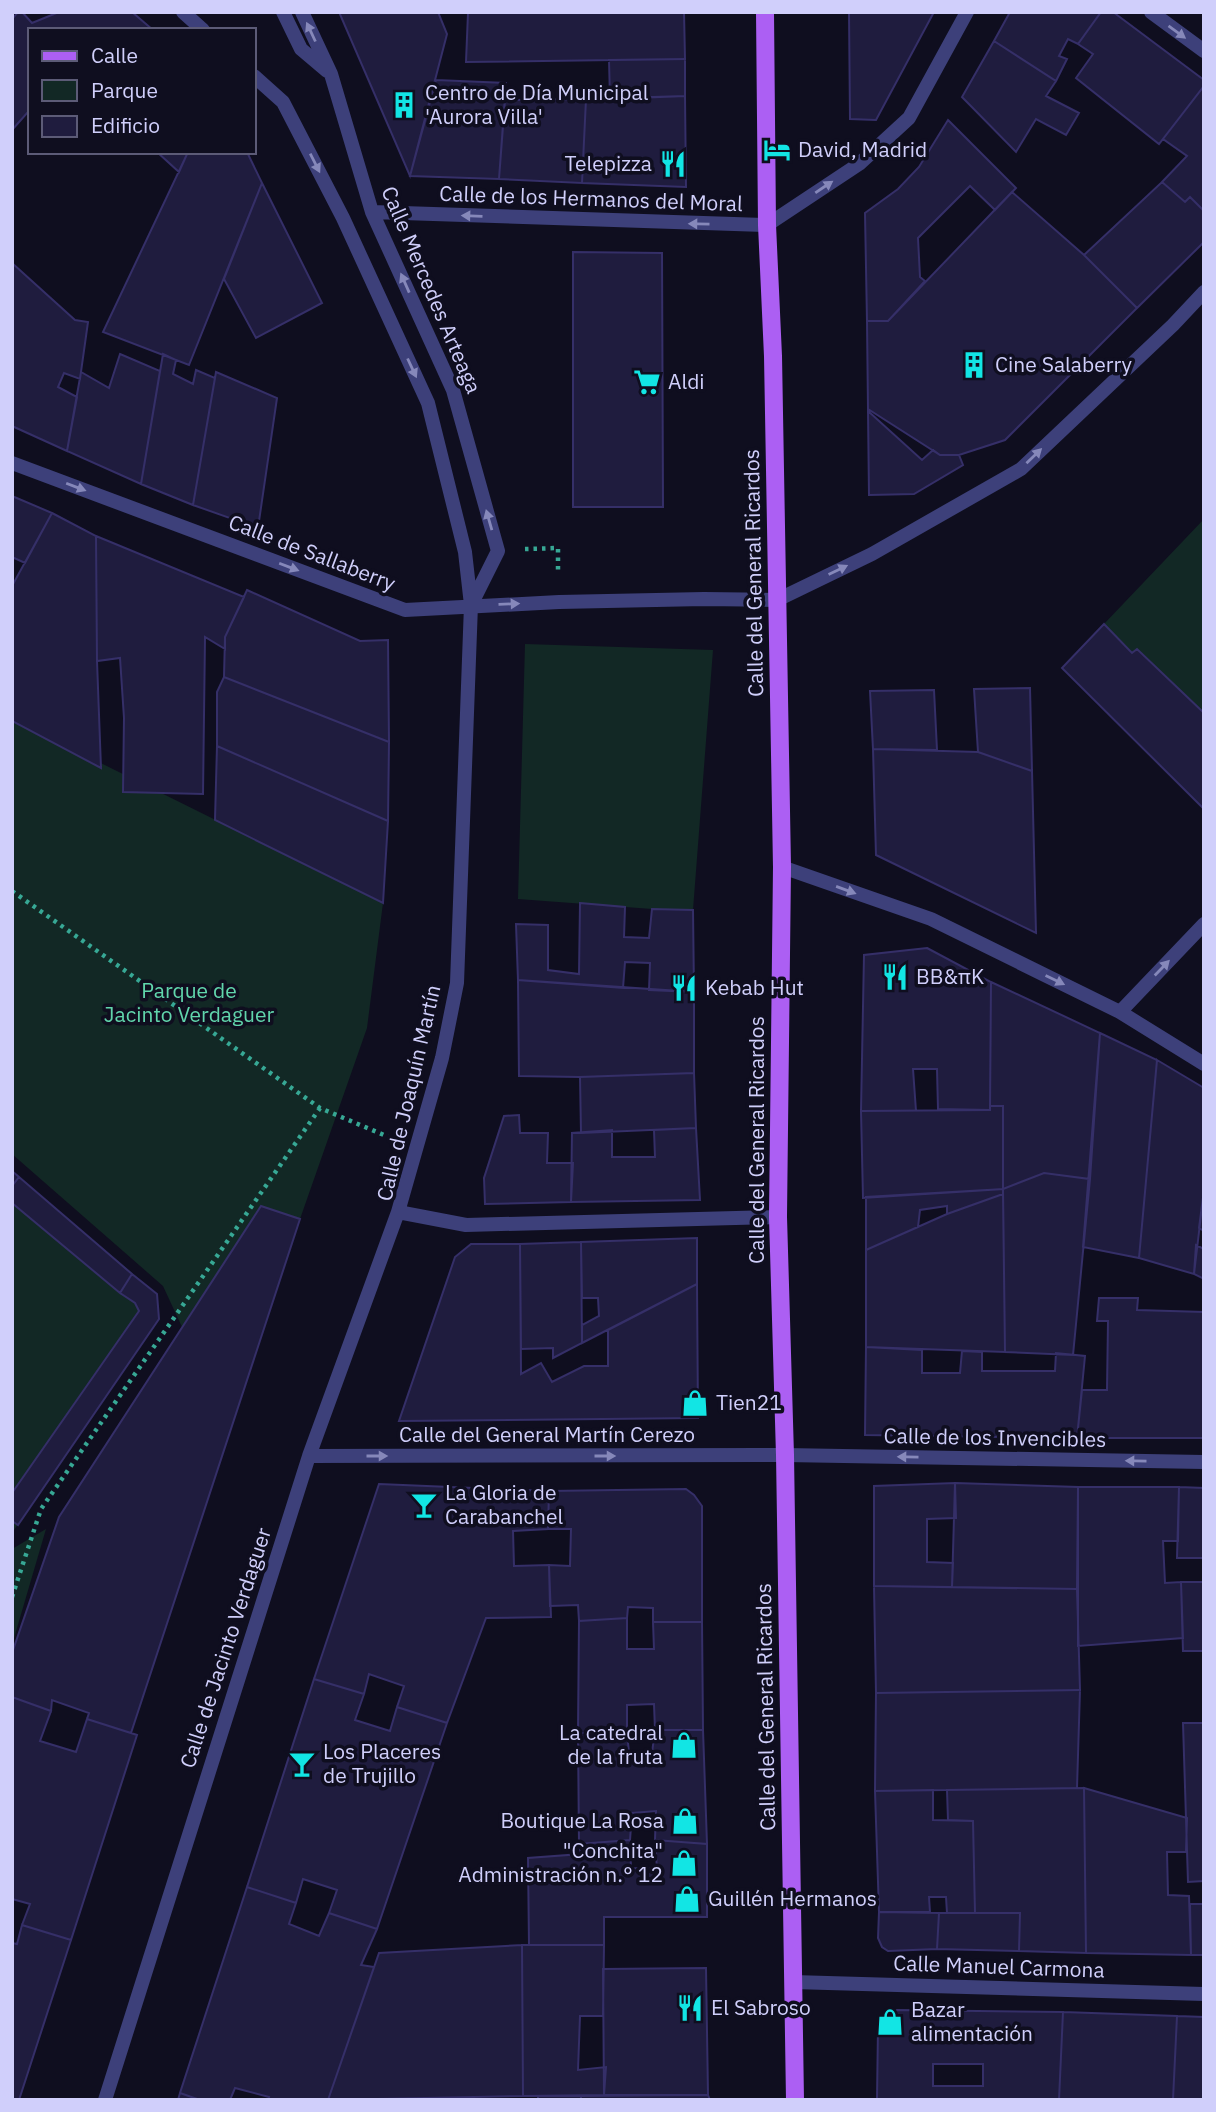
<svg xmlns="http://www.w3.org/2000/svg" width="1216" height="2112" font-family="'IBM Plex Sans',sans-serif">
<rect width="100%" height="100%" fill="#0f0e1f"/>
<path fill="#122825" d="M1204,519v194l-72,-60 -28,-29z
M525,644l188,6 -20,260 -41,-1 -134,-10z
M12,719l371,184 -16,125 -67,191 -39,-13 -79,121 -19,-41 -151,-132z
M12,1171l145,123 2,25 -147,214z
M46,1529l-34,116v-96z"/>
<path fill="#1f1c3e" stroke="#352f68" stroke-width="2" fill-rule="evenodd" d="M18,12h4l10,11 27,-11h73l21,18h-123v85l-3,-2 -15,17v-111z
M339,12h99l9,22 -37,142z
M684,12l1,47 -219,3 2,-49z
M849,12h85l-58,108 -26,-1z
M1010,12h91l-23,32 -10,-5 -9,17 8,3 -11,22 -62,-40z
M1101,12h12l91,68v6l-45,58 -83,-66 17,-24 -15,-10z
M994,41l62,40 -10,15 33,17 -13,22 -30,-16 -20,33 -54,-55z
M685,59v37l-75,3 -1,-39z
M436,80l70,3 -7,96 -89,-3z
M1204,86v125l-14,-14 -5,5 -23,-20 25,-26 -24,-17z
M685,96l1,91 -104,-4 4,-84z
M586,99l-4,84 -83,-4 6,-79z
M948,120l68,68 -21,22 -25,-24 -52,52 2,39 5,4 -37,40h-21l-2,-108 33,-24 21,-22z
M157,152h31l-9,20z
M188,152h59l15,31 -73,182 -86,-33z
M1162,182l23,20 5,-5 14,14v31l-67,66 -53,-53z
M262,183l60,120 -66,35 -32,-59z
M1012,192l72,63 53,53 -132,132 -46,15h-19l-72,-46 -1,-88h21z
M573,252l89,1 1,254h-90z
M12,263l63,57 13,2 -8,57 -16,-6 -6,14 19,10 -10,54 -55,-25z
M120,354l40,17 -19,113 -74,-33 14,-79 28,16z
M163,354l13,6 -3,14 20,10 3,-14 19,8 -22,127 -52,-21z
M216,372l61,26 -19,130 -65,-23z
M868,411l54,49 11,-10 7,5h19l4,10 -49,29 -45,1z
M12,496l40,17 -27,50 -13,-6z
M52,513l44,23 1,125 4,107 -89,-47v-135z
M96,536l148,61 -19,40v12l-20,-12 -2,157 -80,-2 1,-74 -4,-60 -23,3z
M247,590l113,51 28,-1 1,102 -165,-65 1,-40z
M1104,624l28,29 5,-4 67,64v96l-142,-141z
M224,677l165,65 -1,79 -171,-75v-54z
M1030,688l2,83 -54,-19 -4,-63z
M934,690l3,60 -64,-1 -3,-58z
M217,746l171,75 -5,82 -168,-83z
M873,749l105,3 54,19 4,162 -160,-78z
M580,903l45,4 -1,30 25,1 3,-29 41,1 1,82 -45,-2 1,-27 -25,-1 -2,26 -105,-8 -2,-56 32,1v45l31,4z
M927,948l64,34 -1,128 -52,-1 -1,-40h-24l3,42h-55l3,-156z
M518,980l176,12v81l-114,4 -61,-1z
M991,982l109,51 -10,146 -46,-6 -41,16v-83h-13z
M1100,1033l57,27 -18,198 -56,-11z
M1157,1060l47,28v102l-10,84 -55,-16z
M694,1073l2,55 -115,5 -1,-56z
M990,1106h13v83l-140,9 -2,-87 129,-1z
M519,1115l1,18h28l-1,30h26l-2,39 -86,2 -1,-26 20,-62z
M696,1128l4,72 -129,2 1,-69 40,-3v27h43l-1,-27z
M12,1171l7,6 -7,9z
M1044,1173l46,6 -17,176 -68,-3 -2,-163z
M19,1177l113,97 -12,19 -108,-90v-17z
M1003,1189v5l-56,20v-8l-27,4 -2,17 -52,23v-53z
M1204,1190v41l-5,-3z
M1003,1194l2,158 -139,-5v-97l81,-36z
M261,1206l39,13 -169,514 -44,-14 2,-6 -37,-13 -1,11 -39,-14v-44l47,-136z
M697,1238v46l-115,59v-18l17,-9 -1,-18h-16l-1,-56z
M581,1242l1,101 -29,15v-10l-32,1 -1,-105z
M471,1244h49l1,130 20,-11 11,19 32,-16h24v-36l89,-46 1,134 -299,3 56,-164z
M1196,1245l8,4v30l-10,-5z
M132,1274l25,20 2,25 -141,206 -6,-4v-28l127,-182 -4,-8 -15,-10z
M1099,1298h39l-1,12 67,2v126h-127l5,-48h25l1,-69h-11z
M866,1347l56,3v23h38l2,-22 20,1v19h73l1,-18 29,3 -8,82 -212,-3z
M955,1483l1,35 -29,1v43l26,1 -1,24 -78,-1v-100z
M955,1483l123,4 -1,102 -125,-2z
M379,1484l170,7 -1,38 -35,2 1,35 35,-1 2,52 -65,1 -39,105 -50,-16 7,-21 -35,-12 -5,20 -50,-15z
M1078,1487h101l-1,54h-15l2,42 16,-1 2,56 -105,8z
M1179,1487l25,1v70h-27z
M686,1489l8,6 8,11v116h-49v-14l-25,-1 -1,11 -48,3 -1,-16 -28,1 -1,-41 21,1 1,-37h-23l1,-38z
M1204,1567v84h-21l-2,-69h22z
M874,1586l203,3 3,101 -204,3z
M627,1618v31h27l-1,-27h49l1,108h-48l-1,-26 -27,1v28h-49l1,-112z
M314,1679l50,15 -9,26 35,11 7,-24 50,16 -70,206 -48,-16 8,-23 -34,-11 -7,24 -49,-16z
M1080,1690l-3,98 -202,3 1,-98z
M12,1697l39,14 -11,30 36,11 11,-33 50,16 -66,205 -49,-15 8,-21 -18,-5z
M1183,1723h21v158l-16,1z
M655,1730h48l4,114 -52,-4 1,-29 -24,2 -2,27 -51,4 -1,-111h49l2,19 23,1z
M1084,1788l2,165 -67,-2 1,-38h-45l-2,-92 -25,-1 -1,-30z
M1084,1788l103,30 -1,34h-19l1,43 21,1 2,59 -105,-2z
M933,1790v30l40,1 2,92h-28l-1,-16h-17l1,15h-51l-4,-121z
M630,1840l1,28 26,1 -2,-29 52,4v73h-103v28h-75l-1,-87 53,-4 -2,-10z
M247,1887l49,16 -7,21 30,12 10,-23 48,16 -16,36 13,2 -46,133h-60l1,-3 -34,-9 -5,12h-30l-20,-7z
M1190,1904h14v51h-13z
M879,1912l60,1 -2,36 -49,2 -6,-4 -4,-9z
M939,1913h81l-1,38 -82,-2z
M22,1925l49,15 -52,160h-7v-157l5,1z
M522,1945h82l-1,71h-23l-2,54 28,-3 -2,28 -81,1z
M522,1945l1,151 -195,4 51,-147z
M706,1968l2,127h-104l-1,-126z
M897,2010l166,2 -4,88h-182l1,-73zM933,2064h50v22h-50z
M1063,2012l114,4 -4,84h-114z
M1177,2016l27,1v83h-31z
M180,2093l20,7h-22z
M708,2095l2,5h-129v-4z
M538,2096h43v4h-43z"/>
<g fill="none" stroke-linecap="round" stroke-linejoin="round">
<path stroke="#37a895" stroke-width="4.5" stroke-dasharray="3.5 5" stroke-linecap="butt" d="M525,549l33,-1v25
M12,891l308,217 71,30
M12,1597l29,-88 279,-401"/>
<path stroke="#3d407a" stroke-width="14" d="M183,12l20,18
M283,12l18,37 26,22
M302,12l29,62 41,138 81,178 45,161 -27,54
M1151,12l53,39
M372,212l395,13 92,-61 50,-46 58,-106
M12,463l393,147 154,-8 145,-3 73,1 95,-46 149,-85 152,-144 31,-33
M782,867l149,52 189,93 84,52
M1120,1012l84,-88
M398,1212l68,13 312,-8
M309,1456l476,-1 419,7
M793,1982l411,12
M105,2100l204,-644 89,-244 44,-154 15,-75 14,-378 -6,-53 -37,-149 -85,-185 -60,-116 -29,-26"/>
<path stroke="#ac5ff3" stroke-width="18" d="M765,12l2,213 6,131 9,511 -4,350 7,238 10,645"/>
</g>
<defs><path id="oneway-solid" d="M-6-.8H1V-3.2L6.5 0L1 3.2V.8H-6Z" transform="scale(1.75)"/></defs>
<g fill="#8688ba">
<use href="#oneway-solid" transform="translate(311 32) rotate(-115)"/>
<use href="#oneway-solid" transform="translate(1177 32) rotate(36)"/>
<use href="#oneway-solid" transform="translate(315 163) rotate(63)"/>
<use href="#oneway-solid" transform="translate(824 187) rotate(-34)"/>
<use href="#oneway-solid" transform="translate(472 216) rotate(-178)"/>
<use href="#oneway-solid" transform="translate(699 224) rotate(-179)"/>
<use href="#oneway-solid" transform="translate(405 283) rotate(-114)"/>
<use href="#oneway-solid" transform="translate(412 368) rotate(65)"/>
<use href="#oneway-solid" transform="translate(1034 456) rotate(-44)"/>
<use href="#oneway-solid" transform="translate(76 487) rotate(21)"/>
<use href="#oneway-solid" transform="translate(489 520) rotate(-106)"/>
<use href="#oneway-solid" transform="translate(289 567) rotate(21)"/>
<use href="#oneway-solid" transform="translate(838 570) rotate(-26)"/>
<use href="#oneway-solid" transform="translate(509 604) rotate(-2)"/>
<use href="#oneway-solid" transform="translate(846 890) rotate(20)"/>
<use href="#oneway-solid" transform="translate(1162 968) rotate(-46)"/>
<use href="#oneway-solid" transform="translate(1055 980) rotate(26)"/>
<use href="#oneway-solid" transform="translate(377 1456)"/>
<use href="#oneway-solid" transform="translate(605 1456)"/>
<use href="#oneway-solid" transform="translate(908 1457) rotate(-179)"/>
<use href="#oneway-solid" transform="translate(1136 1461) rotate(-179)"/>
</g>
<defs>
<symbol id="building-bare" viewBox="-9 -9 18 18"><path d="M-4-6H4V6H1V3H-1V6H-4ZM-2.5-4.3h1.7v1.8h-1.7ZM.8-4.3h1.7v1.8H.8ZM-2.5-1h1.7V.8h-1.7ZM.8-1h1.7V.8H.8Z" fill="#12e5e4" stroke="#0f0e1f" stroke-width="2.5" paint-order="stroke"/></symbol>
<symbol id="hotel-bare" viewBox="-9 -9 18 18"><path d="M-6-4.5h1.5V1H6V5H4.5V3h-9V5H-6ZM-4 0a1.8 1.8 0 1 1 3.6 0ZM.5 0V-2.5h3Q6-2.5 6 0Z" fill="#12e5e4" stroke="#0f0e1f" stroke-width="2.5" paint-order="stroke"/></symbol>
<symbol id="restaurant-bare" viewBox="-9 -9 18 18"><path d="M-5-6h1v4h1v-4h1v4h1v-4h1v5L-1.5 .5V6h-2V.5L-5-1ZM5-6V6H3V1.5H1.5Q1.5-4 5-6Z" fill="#12e5e4" stroke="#0f0e1f" stroke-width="2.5" paint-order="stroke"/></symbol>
<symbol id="supermarket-bare" viewBox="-9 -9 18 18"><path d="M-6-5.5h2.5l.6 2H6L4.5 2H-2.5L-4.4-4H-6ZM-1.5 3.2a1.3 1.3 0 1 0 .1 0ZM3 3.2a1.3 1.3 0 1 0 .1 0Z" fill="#12e5e4" stroke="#0f0e1f" stroke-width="2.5" paint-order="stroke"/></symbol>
<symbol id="shop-bare" viewBox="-9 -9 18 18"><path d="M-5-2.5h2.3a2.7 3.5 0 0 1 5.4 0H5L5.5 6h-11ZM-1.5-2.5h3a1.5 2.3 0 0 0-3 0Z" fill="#12e5e4" stroke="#0f0e1f" stroke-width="2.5" paint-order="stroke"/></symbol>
<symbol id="bar-bare" viewBox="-9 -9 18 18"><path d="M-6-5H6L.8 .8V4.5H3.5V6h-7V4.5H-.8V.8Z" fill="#12e5e4" stroke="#0f0e1f" stroke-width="2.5" paint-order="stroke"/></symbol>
</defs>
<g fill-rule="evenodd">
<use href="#building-bare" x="385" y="86" width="38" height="38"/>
<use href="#hotel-bare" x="758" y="131" width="38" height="38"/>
<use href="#restaurant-bare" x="654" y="145" width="38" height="38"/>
<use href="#building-bare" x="955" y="346" width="38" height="38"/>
<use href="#supermarket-bare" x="628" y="363" width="38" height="38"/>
<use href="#restaurant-bare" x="876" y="958" width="38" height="38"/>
<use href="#restaurant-bare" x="665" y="969" width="38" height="38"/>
<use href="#shop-bare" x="676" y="1384" width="38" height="38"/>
<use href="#bar-bare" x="405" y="1486" width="38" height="38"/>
<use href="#shop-bare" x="665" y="1726" width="38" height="38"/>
<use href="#bar-bare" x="283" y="1745" width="38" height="38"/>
<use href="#shop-bare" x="666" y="1802" width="38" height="38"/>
<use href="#shop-bare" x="665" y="1844" width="38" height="38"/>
<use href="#shop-bare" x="668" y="1880" width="38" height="38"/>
<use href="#restaurant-bare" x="671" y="1989" width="38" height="38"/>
<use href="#shop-bare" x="871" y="2003" width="38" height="38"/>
</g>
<g text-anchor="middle" stroke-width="7" stroke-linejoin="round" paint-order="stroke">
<g font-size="21" fill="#d0cffb" stroke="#0f0e1f" text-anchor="start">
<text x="425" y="100">Centro de Día Municipal<tspan x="425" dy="24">'Aurora Villa'</tspan></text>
<text x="798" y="157">David, Madrid</text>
<text x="652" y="171" text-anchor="end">Telepizza</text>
<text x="995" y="372">Cine Salaberry</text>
<text x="668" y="389">Aldi</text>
<text x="916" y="984">BB&amp;πK</text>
<text x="705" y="995">Kebab Hut</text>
<text x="716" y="1410">Tien21</text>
<text x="445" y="1500">La Gloria de<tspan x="445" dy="24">Carabanchel</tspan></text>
<text x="663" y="1740" text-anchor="end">La catedral<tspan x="663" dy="24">de la fruta</tspan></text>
<text x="323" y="1759">Los Placeres<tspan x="323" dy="24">de Trujillo</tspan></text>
<text x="664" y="1828" text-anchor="end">Boutique La Rosa</text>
<text x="663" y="1858" text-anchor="end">"Conchita"<tspan x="663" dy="24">Administración n.° 12</tspan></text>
<text x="708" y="1906">Guillén Hermanos</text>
<text x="711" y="2015">El Sabroso</text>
<text x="911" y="2017">Bazar<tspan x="911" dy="24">alimentación</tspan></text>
</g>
<g font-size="21" fill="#d0cffb" stroke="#0f0e1f">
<text transform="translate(591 199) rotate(2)" y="7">Calle de los Hermanos del Moral</text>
<text transform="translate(431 290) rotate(67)" y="7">Calle Mercedes Arteaga</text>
<text transform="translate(312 553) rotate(21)" y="7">Calle de Sallaberry</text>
<text transform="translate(754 573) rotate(-91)" y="7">Calle del General Ricardos</text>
<text transform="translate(409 1093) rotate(-77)" y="7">Calle de Joaquín Martín</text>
<text transform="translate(757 1140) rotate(-90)" y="7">Calle del General Ricardos</text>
<text x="547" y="1442">Calle del General Martín Cerezo</text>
<text transform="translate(995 1438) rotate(1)" y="7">Calle de los Invencibles</text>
<text transform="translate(226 1648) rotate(-72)" y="7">Calle de Jacinto Verdaguer</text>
<text transform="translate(766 1707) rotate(-91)" y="7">Calle del General Ricardos</text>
<text transform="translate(999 1967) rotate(2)" y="7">Calle Manuel Carmona</text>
</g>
<g font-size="21" fill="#61d5ac" stroke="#0f0e1f">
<text x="189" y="998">Parque de<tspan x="189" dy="24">Jacinto Verdaguer</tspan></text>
</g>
</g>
<rect width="1216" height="2112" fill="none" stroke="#d0cffb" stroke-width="28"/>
<rect x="28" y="28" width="228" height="126" fill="#0f0e1f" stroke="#5c5b77" stroke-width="2"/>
<rect x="42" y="51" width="35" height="10" fill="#ac5ff3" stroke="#5c5b77" stroke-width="2"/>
<text x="91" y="63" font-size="21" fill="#d0cffb">Calle</text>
<rect x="42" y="80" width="35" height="21" fill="#122825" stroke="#5c5b77" stroke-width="2"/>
<text x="91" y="98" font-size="21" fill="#d0cffb">Parque</text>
<rect x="42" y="116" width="35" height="21" fill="#1f1c3e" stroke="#5c5b77" stroke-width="2"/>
<text x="91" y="133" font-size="21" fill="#d0cffb">Edificio</text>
</svg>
